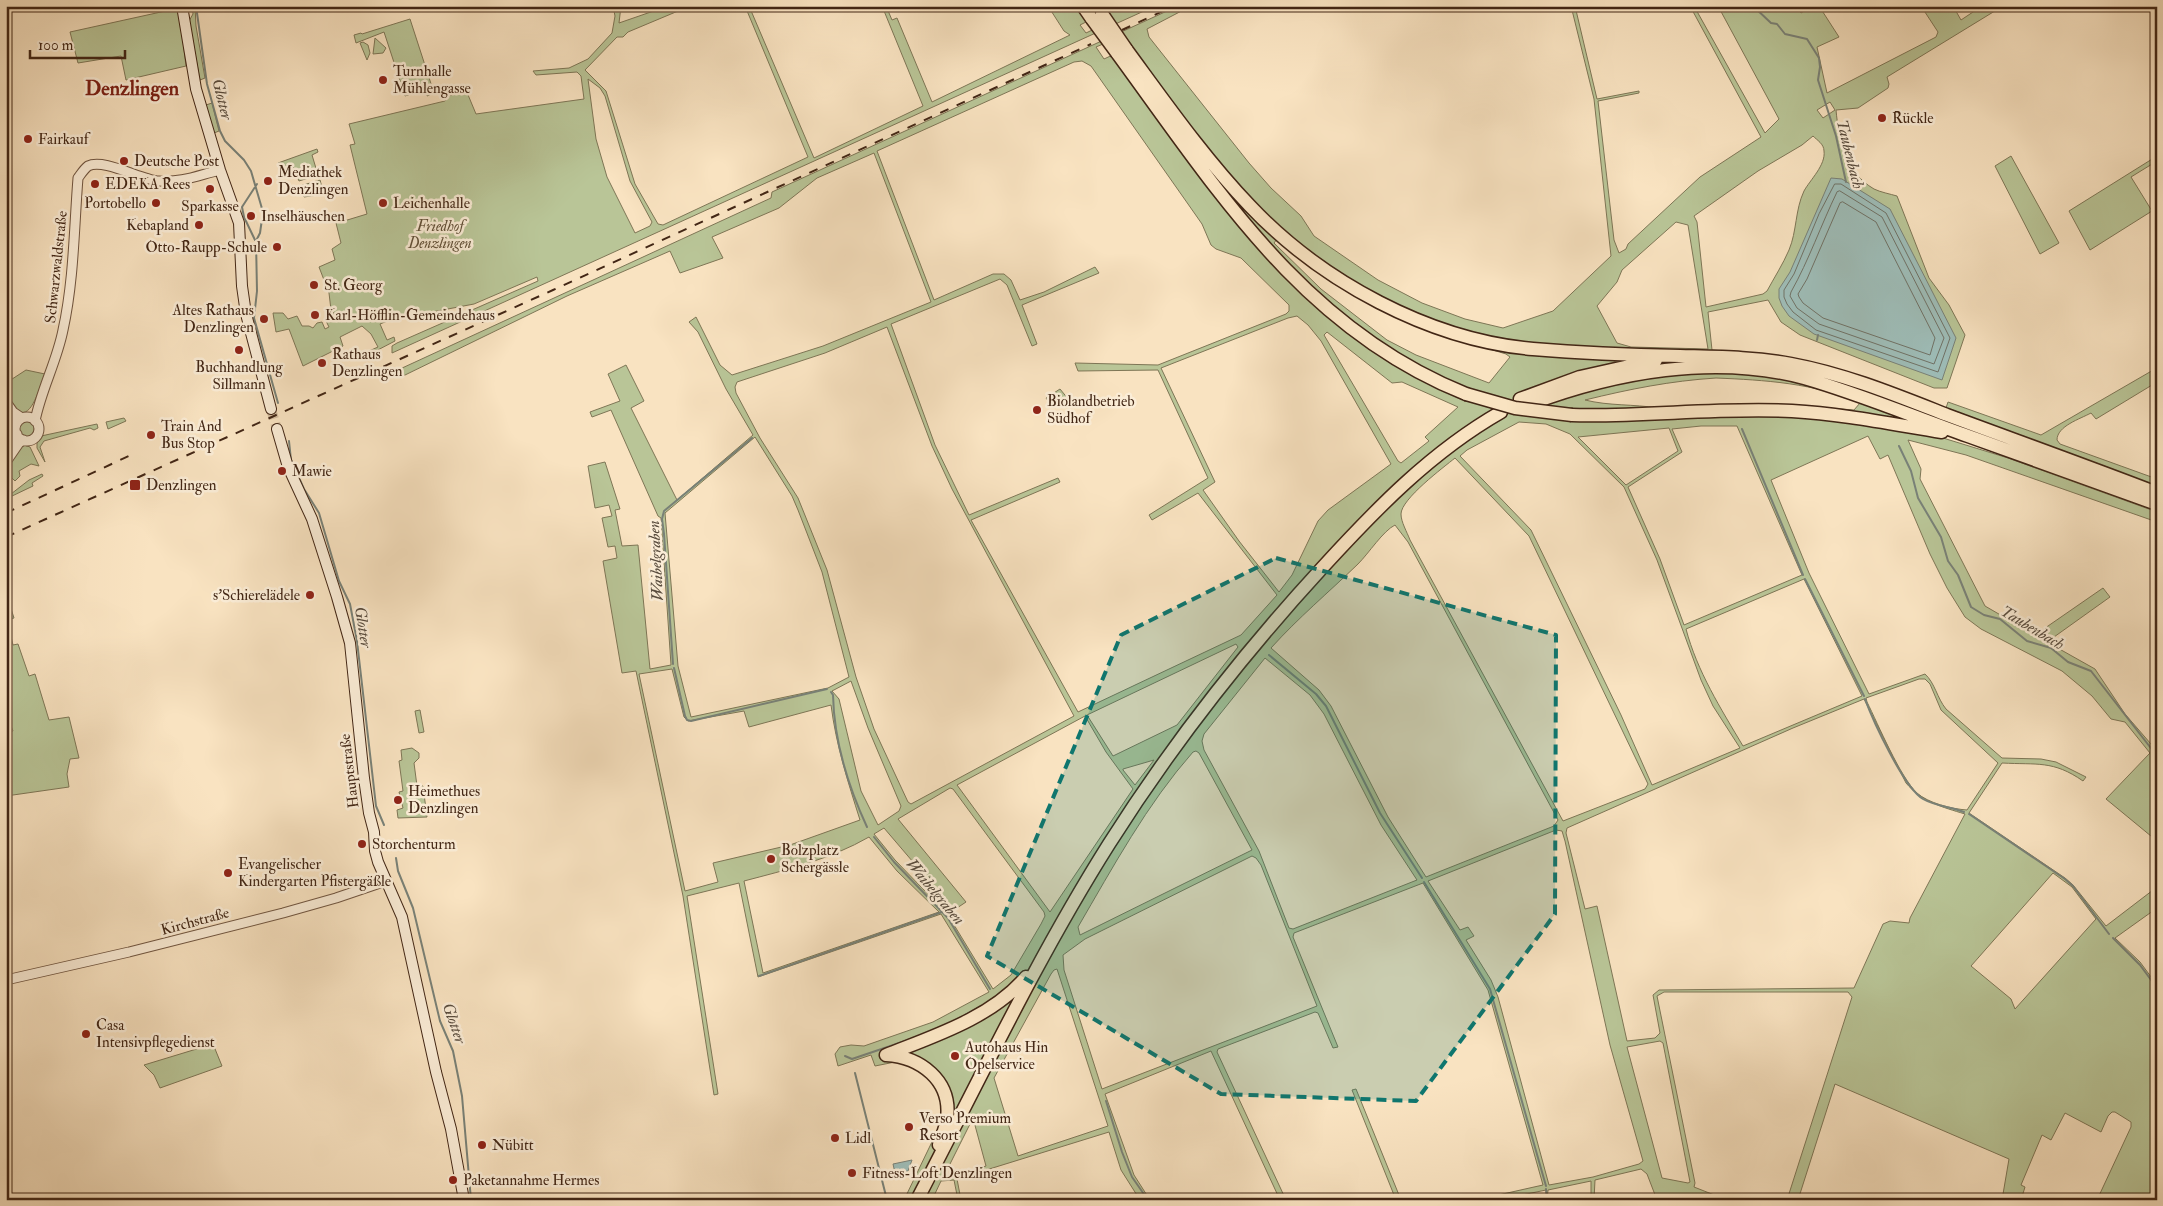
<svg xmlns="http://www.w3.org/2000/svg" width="2163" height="1206" font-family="'IM FELL Double Pica',serif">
<rect width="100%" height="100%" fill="#f9e3c1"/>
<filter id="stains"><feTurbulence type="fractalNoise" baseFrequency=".004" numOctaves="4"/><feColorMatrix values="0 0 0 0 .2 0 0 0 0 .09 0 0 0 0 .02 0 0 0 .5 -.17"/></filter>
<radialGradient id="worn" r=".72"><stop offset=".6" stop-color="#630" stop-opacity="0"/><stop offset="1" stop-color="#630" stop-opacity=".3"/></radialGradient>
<path fill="#b9c597" stroke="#7e7656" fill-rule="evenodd" d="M192,6h3l1,20 9,52 -5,2 -11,-59 4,-7z
M613,6h8l-2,17 49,-17h22l-62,26 -5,5h-6l-32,33 21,21 29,93 23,40 5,1 145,-68 -63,-151h4l65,152 109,-52 -41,-100h4l6,14 5,-2 35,84 138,-67 -6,-4 -16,-25h31l11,14 -10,5 6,8 27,-13 -10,-14h52l-763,347v-7l5,-3 141,-62 -1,-4 -63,27 -84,16 -10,4 7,16 7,-3 1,4 -25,13 -1,-3 9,-4 -7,-13 -9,-8 -22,11 3,9 -40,20 -14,-37 -13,3 -3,-19h10l5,6 9,-3 5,10h7l4,2 4,-5 5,-1 3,7 4,-2 -3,-6 5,1 3,-9 -3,-3 -2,-17 -10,-26 16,-7 -3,-11 9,-6 -6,-24 8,-3 1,5 23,-7 -17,-69 5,-1 -6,-20 96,-23 4,-5 17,-6 10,24 108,-15 -3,-23 -4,-4 -41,3 -3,-4 36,-3 19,-9 24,-26 3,-17zM588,79l12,9 5,8 25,85 22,41 -2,4 -15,7 -28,-56 -11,-38z
M1178,6h13l-44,23 2,8 100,126 22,25 30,28 13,20 64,44 44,23 43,16 38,9 50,-17 58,-55 -17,-157 -23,-93h4l22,93 42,-8v2l-41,8 16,139 5,13 7,-4 2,-5 72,-67 61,-40 -71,-131h4l71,127 14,-14 -61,-113h78l5,7 11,-7h7l20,31 -22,10 10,46 109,-56 2,-5 -17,-26h32l8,14 15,-10 -2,-4h29l-116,71 2,7 -1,4 -30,20 -22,2c3,31 9,62 38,79 6,3 16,5 23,7l32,82 20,27 16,30 -18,53h-13l-134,-53 -19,-13 -13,-22 -60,12 4,38 46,4 188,54 2,-6 93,33 114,-66 2,13 -61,37 -5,-6c-11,6 -34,13 -34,27l3,4 97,35v8l-225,-62 -2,9 78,24 149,54v10l-191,-67 -58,-15 13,29 -1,10 65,127 50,29 68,-47 7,9 -63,45 48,27 30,45 32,37v90l-51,-42 44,-46 -25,-31 -14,-3 -19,-23 -30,-25 -81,-42 -16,-12 -18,-29 -17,-34 -42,-99 -8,4 -12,-23 -97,44 38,93 60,121 56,-20c10,9 12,24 21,35l56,49 39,1 15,3 30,15 -3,4c-30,-21 -46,-16 -81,-18l-33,50 96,65 8,7 33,41 51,-39v21l-42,30 25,24 17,23v215h-60l34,-73v-5l-16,-10h-3l-4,4 -7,16 -36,-19 -14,27 -9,-5 -21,50 4,2 -4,13h-19l7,-41 -174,-75 -37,116h-11l65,-203 -4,-5h-184l-7,4 38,187 -1,4 33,13h-54l-13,-5 1,5h-4l-10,-26 -6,-5 -46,11 -1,20h-3v-19l-43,9 -1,10 -1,-10 -48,10h-22l67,-15 -55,-195 -65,-107 -129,50 -1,4 45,110 -5,1 -15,-35 -3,-1 -97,37 -1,3 69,148h-6l-69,-149 -106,43 29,81 16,25h-10l-19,-30 -12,-38 -152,47 4,21h-3l-4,-20 -13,1 -9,19h-28l38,-79 -1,-17 -3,-11 -10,-16 -14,-10 -19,-5 -20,4 -4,-11 -33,11 -3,-12 5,-7 11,-2 13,1 69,-24 56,-30 -48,-78 -183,63 -19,-94 -52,13 31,198 -4,1 -31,-199 -47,-225 -14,2 -19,-112 14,-3 -2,-12 -7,1 -6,-29 10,-2 -3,-11 -14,3 -7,-42 17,-4 15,47 -5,1 7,36 16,-1 12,124 21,-4 -10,-147 -3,-2 -47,-106 -19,7 -2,-5 30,-11 -12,-27 18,-9 18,36 -13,7 46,92 76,-65 -27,-46 -28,-57 -9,-10 7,-5 24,48 12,10 91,-29 108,-44 -57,-149 -57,25 -38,30 -67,29 11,21 -43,15 -10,-22 -103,45 -164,80 -3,-7 371,-171 1,-6zM1124,35l8,11 -28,13 -8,-12zM1082,61l9,5 97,138 14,20 9,21 5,4 25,9 48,47v6l-3,3 -128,51 -83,-2 3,8 80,-1 50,108 -59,37 3,5 46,-27 79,102 -36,40 -163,77 -107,-192 89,-38 -2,-4 -89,37 -34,-70 -44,-121 109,-45 7,6 25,61 5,-2 -15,-39 77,-32 -4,-6 -51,25 -24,8 -9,-20 -7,-6h-11l-59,26 -57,-149 197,-89zM1830,102l5,8 -12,8 -6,-8zM1813,136c4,4 11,8 11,15 2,14 -14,29 -20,40 -9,19 -7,40 -15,59 -6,14 -15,28 -22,41l-4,3 -57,13 -9,-85 -3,-6 64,-45 44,-26zM1676,222l12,3 20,124 -77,-2 -14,-4 -20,-37 20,-24 5,-12zM1277,239l53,42 54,29 53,23 69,21 4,3 -21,26 -73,-28 -29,-15 -66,-51 -47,-46zM1297,316l11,9 13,16 70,123 -63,46 -10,11 -26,54 -13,17 -40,-51 -36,-51 12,-8 -54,-114 127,-50zM887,327l45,119 20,43 122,227 -163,88 -3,-2 -34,-73 -18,-52 -29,-107 -29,-72 -38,-60 -24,-45 -1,-6 2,-5 88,-29zM1327,332l65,51 10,-1 56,25 -33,30 4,4 -28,22 -3,-2 -74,-126zM1716,378c48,2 99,5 144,25l-6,7 -64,-5 -132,3c-25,-4 -49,-2 -73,-8 45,-11 85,-19 131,-22zM1519,422l27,2 24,10 54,53 33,73 44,120 12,26 27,42 -88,37 -31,-70 -90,-185 -71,-74 7,-6zM1701,426h36l65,149 -118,50 -24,-66 -32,-72 54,-35 -10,-23zM1669,428l9,23 -52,34 -48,-48zM755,437l37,59 6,14 24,62 27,105 -21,11 -137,29 -13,-51 -13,-153zM1455,458l74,78 119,248 -3,5 -82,32 -153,-281c-3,-8 -9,-18 -9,-26 0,-15 43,-47 54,-56zM1395,525l13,17 150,278 -4,6 -128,51 -38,-60 -57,-111 -12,-16 -48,-42c27,-30 58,-56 87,-84 11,-11 25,-33 37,-39zM1804,579l58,117 -119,50c-22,-37 -46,-75 -57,-117zM1236,644l2,3 -61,78 -64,31 -26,-41zM1265,658l45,37 14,19 57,111 36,55 -124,49 -4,-1 -30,-77 -55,-101 -2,-9 2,-7zM672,669l12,48 4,4 56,-10 5,16 82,-22c5,40 17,77 29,115l-70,25 -77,18 5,19 -33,9 -46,-217zM1919,679h6l5,5 11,26 57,53 -31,47c-15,-1 -39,-7 -50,-17 -17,-16 -39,-69 -50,-91l-1,-4zM851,681l17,47 33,78 -2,5 -21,14 -17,-34 -22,-92 -7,-8zM1864,699l42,84c16,19 36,24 59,31l-55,104 -1,5 -19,-2 -7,3 -29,64 -195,2 -6,5 7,38 -5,5 -28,3 -30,-135 -12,3 -19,-76 1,-5 226,-100zM1085,716l21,36 27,37 -83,123 -93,-127zM1196,751l3,2 53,97 -172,85 -2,-8c35,-60 69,-123 115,-175zM1154,760l-19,25 -12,-15v-1zM950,788l3,1 91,123 1,4 -4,8 -30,51 -18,14 -45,-74 -53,-55 -21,-26 10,-6 70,82 12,-8 -68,-83zM1556,830l6,1 3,10 45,204 33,116 -4,3 -46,13 -44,8 -51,-188 -7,-17 -25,-40 8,-4 -6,-9 -8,3 -32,-49zM869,837l28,34 42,41 -176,61 -19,-92c42,-11 87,-22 125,-44zM1252,856l4,2 5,7 56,141 -215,83 -38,-119 -1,-15 22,-16zM2053,873l19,14 24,32 -81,90 -4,-10 -40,-33zM1057,969l51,157 -90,30 -24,-78 57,-104 3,-4zM1660,1041l3,2 27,139 -2,1 -26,-5 -35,-131zM973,1118l13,48 -31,10 -12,2z
M179,8l7,58 -60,14 -5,-24 -43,7 -8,-31z
M410,19l24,74 -7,3 -2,-7 -20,7 -21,-64 -28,11 -2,-8 7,-2 1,1z
M375,38l11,10 -3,5 -10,1z
M363,42l5,3 2,8 -3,7 -7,-17z
M212,103l7,28 -5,2 -8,-28z
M317,149l1,3 -6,3 6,20 -19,6 -7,-17 -11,4 -3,-5z
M2011,156l48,87 -19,11 -45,-88z
M2157,156v5l-26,16 21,34 -62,39 -21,-39z
M320,180l4,14 -20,3 -4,-11z
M26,370l19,4c-5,11 -14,51 -30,35 -8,-8 -9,-15 -9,-26z
M1060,389l9,11 -16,7 -7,-9z
M124,418l2,3 -18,8 -2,-7z
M18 429a8 8 0 1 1 16 0a8 8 0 1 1-16 0Z
M97,424l1,4 -4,2 -4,-2 -46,13 -4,6 5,15 -8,-14v-7l4,-5z
M24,445l6,2 9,19 -8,-2 -12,7 1,5 -5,5 -3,-3 -6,7c0,-17 1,-33 18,-40z
M42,474l1,2 -11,7 1,3 -23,11 -4,-2v-5l5,4 18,-14z
M6,593l8,25 -7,2 6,25 5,-1 11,32 6,-2 14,46 20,-3 10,41 -9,1 -3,15 2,13 -63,9v-62l7,-3 -7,-18z
M420,710l4,22 -5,1 -4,-22z
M412,748l7,5v5l-5,5 3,23h6l4,31 -29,1 -1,-8 6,-2 -4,-16 4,-1 -4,-30 3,-1 -1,-10z
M213,1044l9,22 -62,22 -6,-13 -10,-10z
M1356,1089l45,111h-5l-44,-110z"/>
<path fill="#9ebdb8" stroke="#798177" d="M1831,178l11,1 48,30 66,129 -14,42 -128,-46 -25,-18 -7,-10 -3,-8v-9l11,-17z
M912,1160l-4,11 -13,2 -2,-9z"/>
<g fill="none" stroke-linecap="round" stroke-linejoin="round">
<path stroke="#707266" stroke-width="1" d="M1835,184h6l45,29 64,125 -12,34 -122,-42 -23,-18 -6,-8 -3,-7v-7l10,-16 25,-60z
M1840,191l42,26 62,121 -10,26 -115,-40 -22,-16 -7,-12 1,-4c18,-32 30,-67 46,-100z
M1843,202l33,20 59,116 -5,17 -107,-37 -20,-15 -4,-6 -1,-3 9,-15 33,-76z"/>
<path stroke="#798177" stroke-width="2" d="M196,6l11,78 13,47 5,10 19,19 7,11 12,41 -3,21 -4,8 1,50 -3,27 24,85
M1753,6l18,17 6,1 8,10 22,5 12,19 1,9 -2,13 18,56 10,46
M255,240l-11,-23 -2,-10 15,-23
M1817,340l1,-5
M1742,429l61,146
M289,441l2,19 13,29 15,24 20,68 11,23 7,37 19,165 8,19
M1899,446l12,25 7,27 23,39 7,24 10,14 13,32 13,8 16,4 27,22 24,7 17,14 23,9 66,85
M1805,579l59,117
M1269,655l47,39 10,12 54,107 42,65
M673,664l-9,-130 -2,-15 2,-8 88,-73
M674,668l11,48 2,4 4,1 136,-32
M831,692l2,3c1,46 15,91 34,132
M1865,699c8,22 39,89 58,100 12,7 28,8 41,13
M1969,814l96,65 8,7 36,48
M874,837l20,25 54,56 42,71
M396,858l2,13 15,37 27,113 13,30 9,45 9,104
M1424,882l66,107 56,197
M2113,938l27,27 17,23
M759,976l183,-64
M965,1015l16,-9
M845,1056l7,3 59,-20
M855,1073l32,127
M1106,1101l16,51 10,25 16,23
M1546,1189l1,11"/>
<path stroke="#d4bd9f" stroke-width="10" stroke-dasharray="10 5" stroke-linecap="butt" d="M271,409l6,20"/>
<defs>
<path id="tertiary" d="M6,402l7,10 9,6
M6,411l9,15
M15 429a12 12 0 1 1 24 0a12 12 0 1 1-24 0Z
M35,421c6,-31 22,-60 28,-91 11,-50 11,-102 15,-152 3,-4 6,-9 10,-12 16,-8 53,14 71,15 22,2 40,-6 61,-11
M6,453l11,-19
M6,462l13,-19 5,-3
M6,980l123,-28 154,-39 53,-15 50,-17"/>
<path id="secondary" d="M182,6l14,83 24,81 19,53 3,63 4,28 25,95
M277,429l11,38 24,52 25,78 13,46 14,135 5,35 5,19 1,19 3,11 24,55 34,155 15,57 13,71"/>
<path id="trunk" d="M1083,6l9,13
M1126,49c39,53 78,109 124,157 71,75 179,134 283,143 49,4 98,6 147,7 37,1 74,1 111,8 54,10 105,31 156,51 70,26 140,51 210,78
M1117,53c99,135 186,276 349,341
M1520,399l60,-22 76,-17
M1530,404c85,-32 184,-50 274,-26 56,16 110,39 164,58 63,23 126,45 189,68
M1572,415c73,2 147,-8 220,-4 51,3 100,13 150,21
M886,1055c48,-19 105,-37 140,-78
M886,1055c34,2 66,25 61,64 -1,8 -5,17 -8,26
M917,1200c62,-119 120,-242 192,-356 62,-98 134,-190 213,-276 54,-59 109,-116 179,-156"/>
</defs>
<use href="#tertiary" stroke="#705540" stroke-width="11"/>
<use href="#secondary" stroke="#422615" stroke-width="12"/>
<use href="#trunk" stroke="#422615" stroke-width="15"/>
<use href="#tertiary" stroke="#fbedd7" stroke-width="9"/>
<use href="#secondary" stroke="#fbedd7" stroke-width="10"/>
<use href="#trunk" stroke="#f9e3c1" stroke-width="12"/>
<path stroke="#422615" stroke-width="2" stroke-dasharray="9 9" stroke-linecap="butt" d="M1122,30l52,-24
M6,513l125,-58
M6,537l547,-247 538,-246"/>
<defs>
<path id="trunk-bridge" d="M1102,14l24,35
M1092,19l25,34
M1466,394l49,14 57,7"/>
</defs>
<use href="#trunk-bridge" stroke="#422615" stroke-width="15" stroke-linecap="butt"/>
<use href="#trunk-bridge" stroke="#f9e3c1" stroke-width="12"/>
</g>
<path fill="#0f766e" fill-opacity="0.2" stroke="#0f766e" stroke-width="4" stroke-dasharray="10 6" stroke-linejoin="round" d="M1276,558l280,77 -1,279 -139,187 -195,-7 -234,-138 134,-321z"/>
<g fill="#8f2418" stroke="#fbedd7" stroke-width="2">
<circle cx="383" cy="80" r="5"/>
<circle cx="1882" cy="118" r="5"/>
<circle cx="28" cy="139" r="5"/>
<circle cx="124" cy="161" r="5"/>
<circle cx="268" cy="181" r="5"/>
<circle cx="95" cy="184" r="5"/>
<circle cx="210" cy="189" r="5"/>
<circle cx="156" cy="203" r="5"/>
<circle cx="383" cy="203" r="5"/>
<circle cx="251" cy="216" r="5"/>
<circle cx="199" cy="225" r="5"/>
<circle cx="277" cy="247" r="5"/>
<circle cx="314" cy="285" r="5"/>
<circle cx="315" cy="315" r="5"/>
<circle cx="264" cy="319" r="5"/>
<circle cx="239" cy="350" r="5"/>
<circle cx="322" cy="363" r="5"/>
<circle cx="1037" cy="410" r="5"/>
<circle cx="151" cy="435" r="5"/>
<circle cx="282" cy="471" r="5"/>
<rect x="129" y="479" width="12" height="12" rx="2.5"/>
<circle cx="310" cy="595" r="5"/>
<circle cx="398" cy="800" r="5"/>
<circle cx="362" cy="844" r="5"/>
<circle cx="771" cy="859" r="5"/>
<circle cx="228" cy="873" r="5"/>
<circle cx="86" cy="1034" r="5"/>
<circle cx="955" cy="1056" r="5"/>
<circle cx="909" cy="1127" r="5"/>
<circle cx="835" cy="1138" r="5"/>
<circle cx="482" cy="1145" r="5"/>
<circle cx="852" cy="1173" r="5"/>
<circle cx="453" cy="1180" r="5"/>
</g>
<g text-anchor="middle" stroke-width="5" stroke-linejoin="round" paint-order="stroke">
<g font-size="15" fill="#422615" stroke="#fbedd7" text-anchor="start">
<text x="393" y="76">Turnhalle<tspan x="393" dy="17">Mühlengasse</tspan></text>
<text x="1892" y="123">Rückle</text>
<text x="38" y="144">Fairkauf</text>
<text x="134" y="166">Deutsche Post</text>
<text x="278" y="177">Mediathek<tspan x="278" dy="17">Denzlingen</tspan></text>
<text x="105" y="189">EDEKA Rees</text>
<text x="146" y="208" text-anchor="end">Portobello</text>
<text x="393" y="208">Leichenhalle</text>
<text x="210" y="211" text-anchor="middle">Sparkasse</text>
<text x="261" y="221">Inselhäuschen</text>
<text x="189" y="230" text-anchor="end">Kebapland</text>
<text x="267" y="252" text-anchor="end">Otto-Raupp-Schule</text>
<text x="324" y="290">St. Georg</text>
<text x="254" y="315" text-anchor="end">Altes Rathaus<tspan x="254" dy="17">Denzlingen</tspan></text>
<text x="325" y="320">Karl-Höfflin-Gemeindehaus</text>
<text x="332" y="359">Rathaus<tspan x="332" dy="17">Denzlingen</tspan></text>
<text x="239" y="372" text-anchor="middle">Buchhandlung<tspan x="239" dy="17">Sillmann</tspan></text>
<text x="1047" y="406">Biolandbetrieb<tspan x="1047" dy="17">Südhof</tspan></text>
<text x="161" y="431">Train And<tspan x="161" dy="17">Bus Stop</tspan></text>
<text x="292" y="476">Mawie</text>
<text x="146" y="490">Denzlingen</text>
<text x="300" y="600" text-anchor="end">s'Schierelädele</text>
<text x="408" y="796">Heimethues<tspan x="408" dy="17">Denzlingen</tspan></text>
<text x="372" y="849">Storchenturm</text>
<text x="781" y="855">Bolzplatz<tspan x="781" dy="17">Schergässle</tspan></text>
<text x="238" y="869">Evangelischer<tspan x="238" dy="17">Kindergarten Pfistergäßle</tspan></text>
<text x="96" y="1030">Casa<tspan x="96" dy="17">Intensivpflegedienst</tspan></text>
<text x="965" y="1052">Autohaus Hin<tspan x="965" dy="17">Opelservice</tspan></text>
<text x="919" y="1123">Verso Premium<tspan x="919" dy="17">Resort</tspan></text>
<text x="845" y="1143">Lidl</text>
<text x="492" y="1150">Nübitt</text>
<text x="862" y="1178">Fitness-Loft Denzlingen</text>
<text x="463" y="1185">Paketannahme Hermes</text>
</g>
<g font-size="15" font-style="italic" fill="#604e36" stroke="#fbedd7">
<text x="440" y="231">Friedhof<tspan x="440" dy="17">Denzlingen</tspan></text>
</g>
<g font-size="15" fill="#422615" stroke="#fbedd7">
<text transform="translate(56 267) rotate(-84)" y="5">Schwarzwaldstraße</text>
<text transform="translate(349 771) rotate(-97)" y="5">Hauptstraße</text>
<text transform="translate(195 921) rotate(-15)" y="5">Kirchstraße</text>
</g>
<g font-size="16" font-style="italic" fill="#594c3e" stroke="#fbedd7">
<text transform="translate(223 99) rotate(76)" y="6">Glotter</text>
<text transform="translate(1851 154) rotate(76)" y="6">Taubenbach</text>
<text transform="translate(655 561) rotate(-93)" y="6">Waibelgraben</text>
<text transform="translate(364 627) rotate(81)" y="6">Glotter</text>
<text transform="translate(2033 627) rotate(31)" y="6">Taubenbach</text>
<text transform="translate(936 891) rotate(50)" y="6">Waibelgraben</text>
<text transform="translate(455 1023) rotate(71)" y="6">Glotter</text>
</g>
<g font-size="20" font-weight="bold" fill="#7a1f14" stroke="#fbedd7">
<text x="132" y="95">Denzlingen</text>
</g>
</g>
<rect width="2163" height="1206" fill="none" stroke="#f9e3c1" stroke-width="25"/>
<rect x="8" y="8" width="2148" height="1191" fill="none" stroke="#422615" stroke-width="2.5"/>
<rect x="12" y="12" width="2138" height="1181" fill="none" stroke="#422615"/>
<path d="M30 50v8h95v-8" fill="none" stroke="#422615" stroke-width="2.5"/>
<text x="38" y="50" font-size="15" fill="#422615" stroke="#fbedd7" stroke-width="4" paint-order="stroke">100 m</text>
<rect width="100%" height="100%" filter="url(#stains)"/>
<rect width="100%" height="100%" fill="url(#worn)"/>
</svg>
